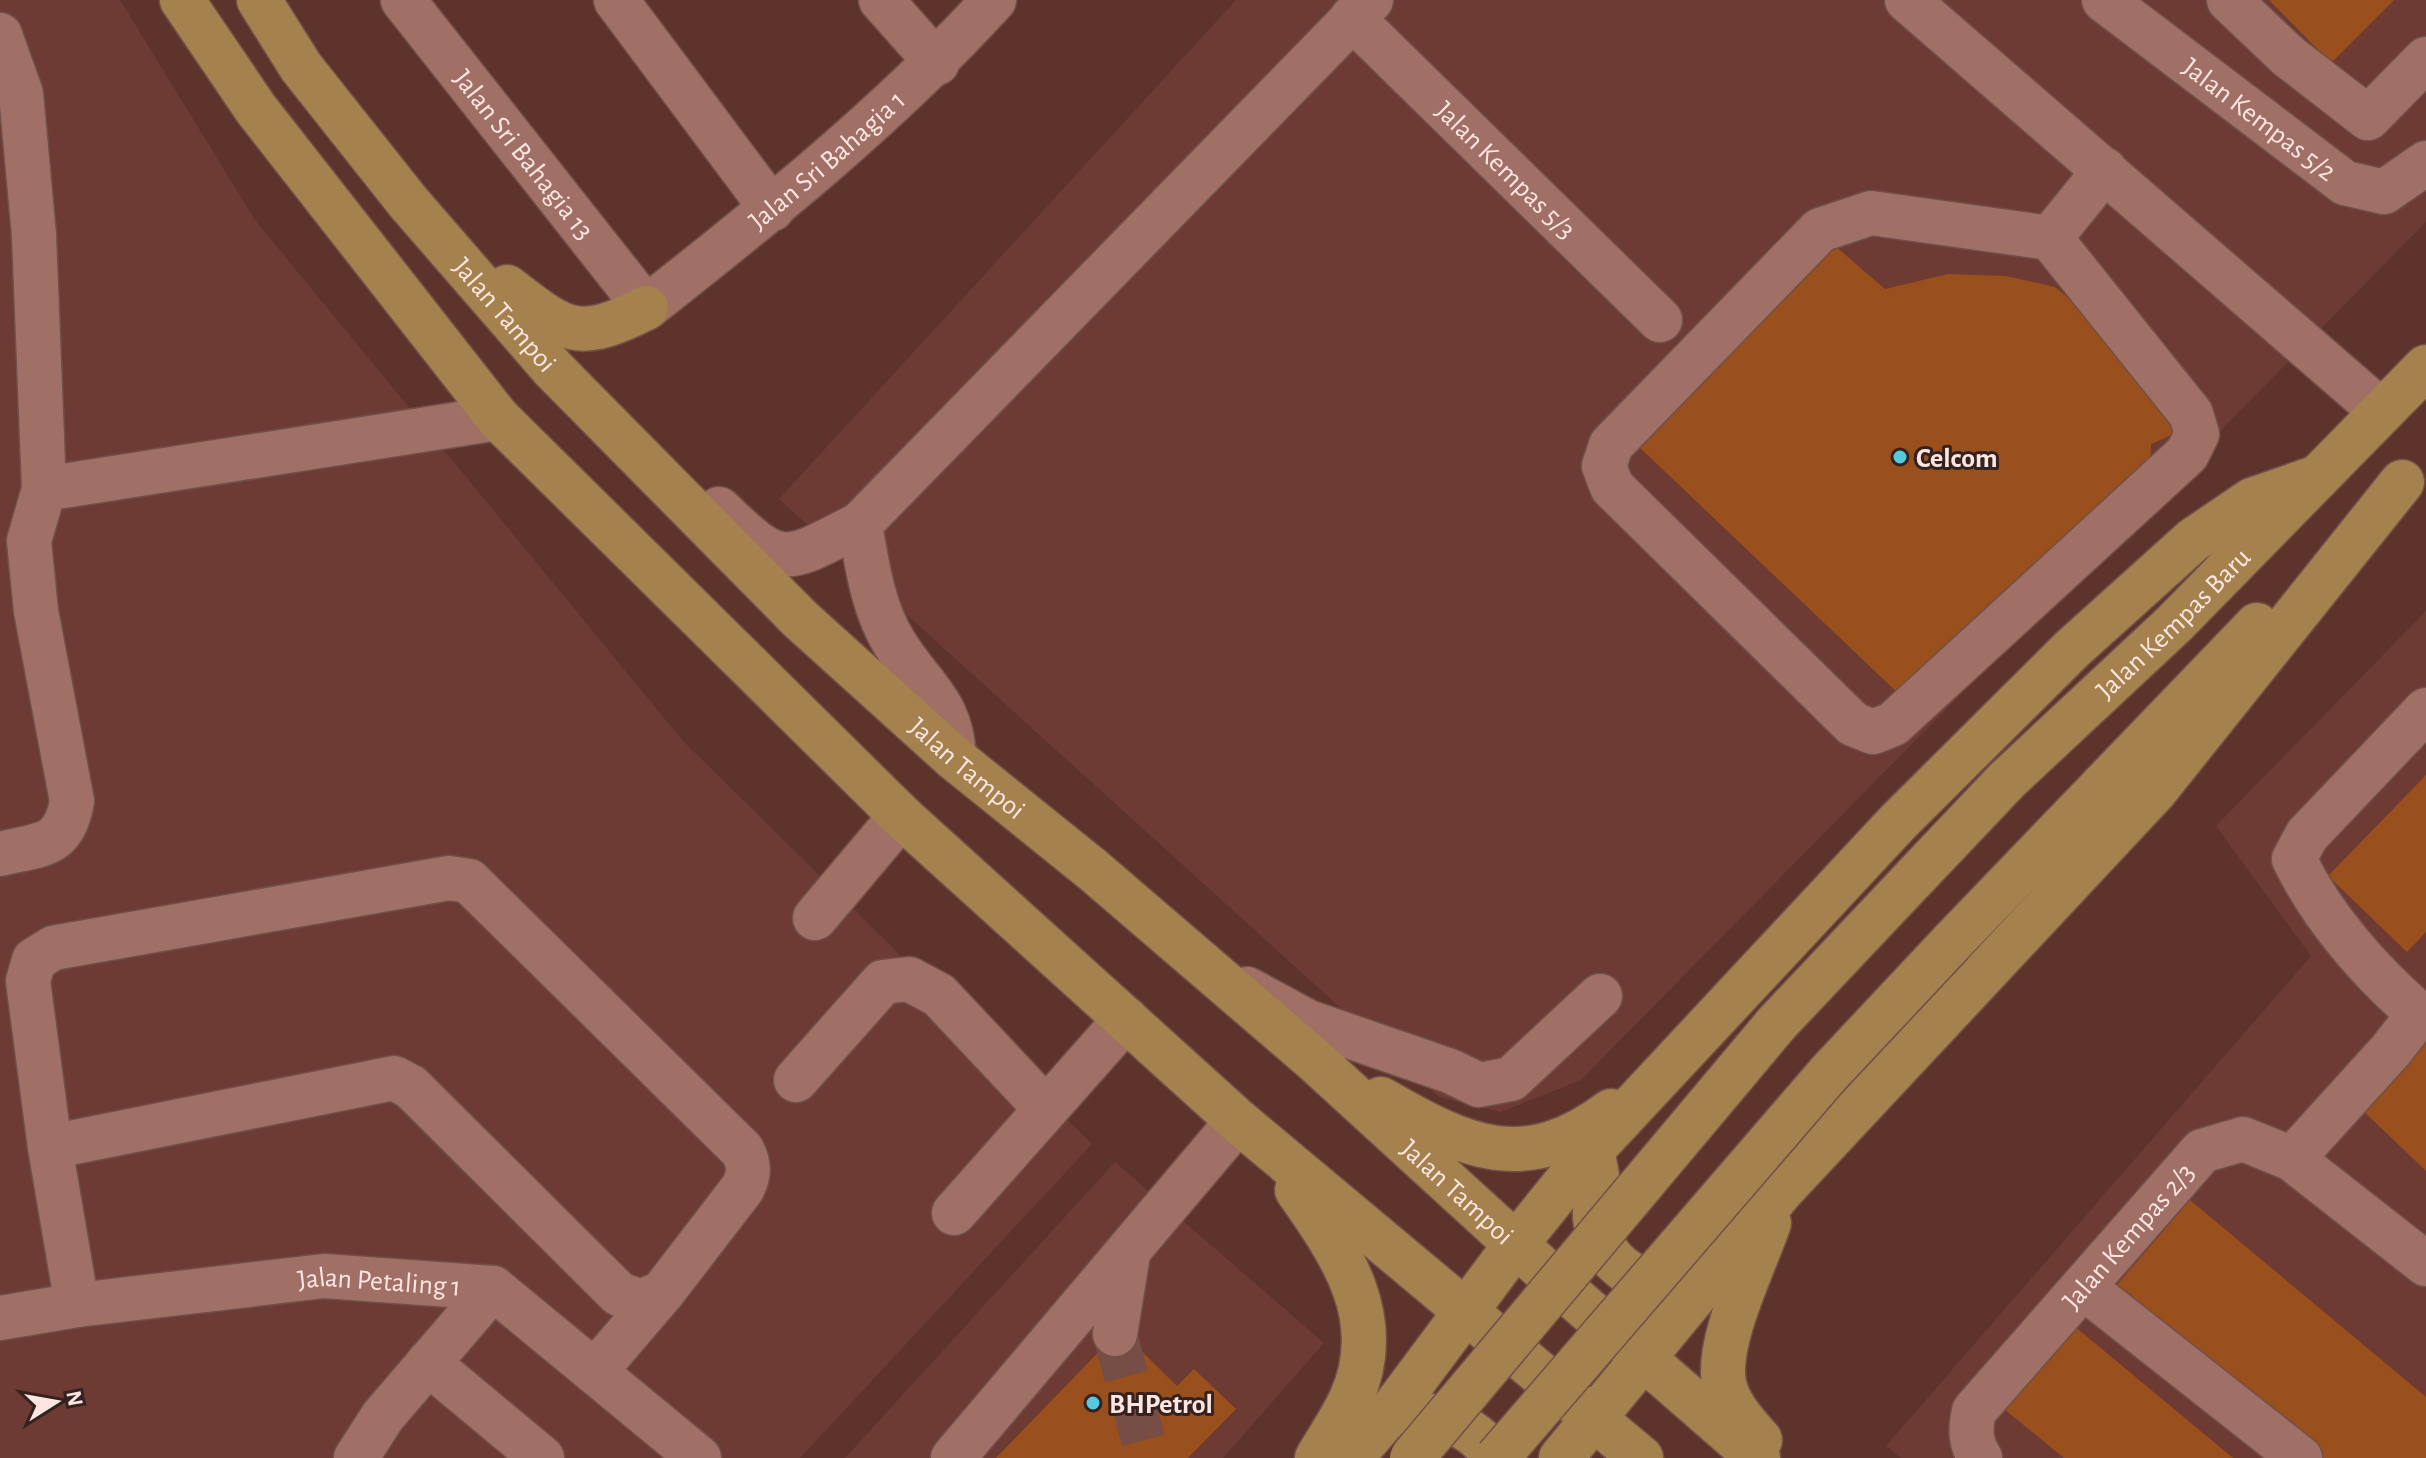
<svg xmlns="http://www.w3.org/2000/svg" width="2426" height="1458" font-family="'Alegreya Sans',sans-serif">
<rect width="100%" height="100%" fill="#5e332b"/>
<path fill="#6d3b33" d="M0,0h120l135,220 428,521 409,403 -292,314h-800z
M1236,0h1190v222l-845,858 -80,32 -62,-15 -660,-598z
M2426,611v847h-525l-15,-12 425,-490 -95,-130z
M1115,1162l209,181 -101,115h-378z"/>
<path fill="#99501d" d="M2269,0h125l-63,63z
M1827,239l58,50 63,-15 58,2 49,11 48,40 75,97 -6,11 -21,9 -1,26 -248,227 -266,-253z
M2426,775v157l-19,20 -79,-76z
M2426,1033v138l-68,-65z
M2190,1200l236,197v61h-105l-205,-172z
M2067,1320l166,138h-169l-66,-54z
M1120,1330l57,56 17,-17 42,40 -48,49h-192z"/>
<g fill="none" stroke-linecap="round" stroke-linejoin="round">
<path stroke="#764e46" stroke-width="44" stroke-dasharray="44 22" stroke-linecap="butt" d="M1115,1334l33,124"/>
<defs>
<g id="minor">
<path id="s1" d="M403,0l243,308c122,-96 243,-193 348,-308"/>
<path d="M616,0l156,209"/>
<path d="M881,0l56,63"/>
<path d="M1907,0l474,411"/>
<path id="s2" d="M2104,0l241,183 39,9 42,-29"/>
<path d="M2229,0l59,56 80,62 58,-59"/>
<path id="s3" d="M1352,18l308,302"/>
<path d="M0,35l21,59 13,141 10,254 -15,52 7,70 36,190c-8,47 -31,43 -72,53"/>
<path d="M1871,213l179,25 141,176 6,20 -10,20 -294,270 -20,8 -20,-8 -241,-237 -8,-21 7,-21 209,-215z"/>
<path d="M2050,238l55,-68"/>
<path d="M44,489l454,-71"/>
<path d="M719,509c63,61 64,55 141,15l511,-524"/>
<path d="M860,524c7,41 13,85 35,120 27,44 57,58 59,114"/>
<path d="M815,918l86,-102"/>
<path d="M1247,989l61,33 142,49 29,14 32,-6 89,-83"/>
<path d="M796,1080l87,-98 26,-3 30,16 106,113"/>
<path d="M50,1147l27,158"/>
<path d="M2292,1159l99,-109 28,-36c-49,-42 -97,-97 -125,-155l13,-24 119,-125"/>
<path d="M954,1213l172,-194"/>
<path d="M2083,1287l217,171"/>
<path id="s4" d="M0,1318l77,-13 247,-29 169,12 206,170"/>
<path d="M1115,1334l13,-80"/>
<path d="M428,1363l114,95"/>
<path d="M596,1370l66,-77 80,-104c8,-14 8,-25 0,-39l-273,-269 -20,-3 -396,70 -19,12 -6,21 22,166 344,-69 17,9 208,207 22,8 21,-9"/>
<path d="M356,1458l27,-42 110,-128"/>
<path d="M953,1458l285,-337"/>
<path id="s5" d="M1980,1458c-10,-15 -10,-29 -6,-47l228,-260 41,-12 49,20 134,105"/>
</g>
<g id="major">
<path d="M182,0l74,109 242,309 403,398 337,305 403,337"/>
<path id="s6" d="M259,0l42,67 107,135 145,167 247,250 154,139 139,112 220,189 267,244 178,155"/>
<path d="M507,287c58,45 70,56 139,21"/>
<path id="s7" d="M1915,877l92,-97 167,-156 252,-257"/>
<path d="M1951,943l306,-318"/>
<path d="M1381,1099c85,49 143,77 230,12"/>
<path d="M1592,1150c2,12 6,25 6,37 0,10 -4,21 -3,31 5,46 46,70 89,69"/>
<path d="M1297,1190c45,64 90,129 54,209 -9,20 -23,40 -34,59"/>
<path d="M1409,1413c33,2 68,14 86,45"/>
<path d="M1760,1440c-14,-16 -32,-35 -36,-57 -8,-42 31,-119 45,-160"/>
<path d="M1351,1458l39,-45 126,-169 76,-94 306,-328 174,-173 121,-109 59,-40 66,-23"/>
<path d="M1561,1458l220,-267 374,-400 247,-309"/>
</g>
</defs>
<use href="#minor" stroke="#724f49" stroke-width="47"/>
<use href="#major" stroke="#724f49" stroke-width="47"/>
<use href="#minor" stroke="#a07066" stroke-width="44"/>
<use href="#major" stroke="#a4814d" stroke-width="44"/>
<defs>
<path id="major-bridge" d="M1412,1458l365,-435 138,-146
M1497,1458l332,-385 122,-130"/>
</defs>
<use href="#major-bridge" stroke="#724f49" stroke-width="47" stroke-linecap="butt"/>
<use href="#major-bridge" stroke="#a4814d" stroke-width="44"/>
</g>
<g fill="#55cadf" stroke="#35221e" stroke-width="3">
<circle cx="1900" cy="457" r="8"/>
<circle cx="1093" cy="1403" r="8"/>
</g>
<g text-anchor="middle" stroke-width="6" stroke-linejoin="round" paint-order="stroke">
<g font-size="28" fill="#fde6e2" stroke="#35221e">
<text dy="10" stroke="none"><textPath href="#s2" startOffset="196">Jalan Kempas 5/2</textPath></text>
<text dy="10" stroke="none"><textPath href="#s1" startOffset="196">Jalan Sri Bahagia 13</textPath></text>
<text dy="10" stroke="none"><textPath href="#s1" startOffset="626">Jalan Sri Bahagia 1</textPath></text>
<text dy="10" stroke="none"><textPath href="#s3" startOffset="216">Jalan Kempas 5/3</textPath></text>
<text dy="10" stroke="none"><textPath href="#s6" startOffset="400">Jalan Tampoi</textPath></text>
<text dy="10" stroke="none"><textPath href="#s7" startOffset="362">Jalan Kempas Baru</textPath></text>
<text dy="10" stroke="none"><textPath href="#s6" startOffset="1048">Jalan Tampoi</textPath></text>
<text dy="10" stroke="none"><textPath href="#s6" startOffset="1696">Jalan Tampoi</textPath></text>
<text dy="10" stroke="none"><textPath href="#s5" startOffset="282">Jalan Kempas 2/3</textPath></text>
<text dy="10" stroke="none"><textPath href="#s4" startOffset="382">Jalan Petaling 1</textPath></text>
</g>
<g font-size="28" font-weight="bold" fill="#fde6e2" stroke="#35221e" text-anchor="start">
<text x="1916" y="467">Celcom</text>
<text x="1109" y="1413">BHPetrol</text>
</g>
</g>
<g transform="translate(56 1402) rotate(79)" stroke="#35221e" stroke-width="6" paint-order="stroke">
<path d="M0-6L14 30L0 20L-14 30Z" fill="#fde6e2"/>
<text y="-12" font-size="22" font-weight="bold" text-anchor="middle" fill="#fde6e2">N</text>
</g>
</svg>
